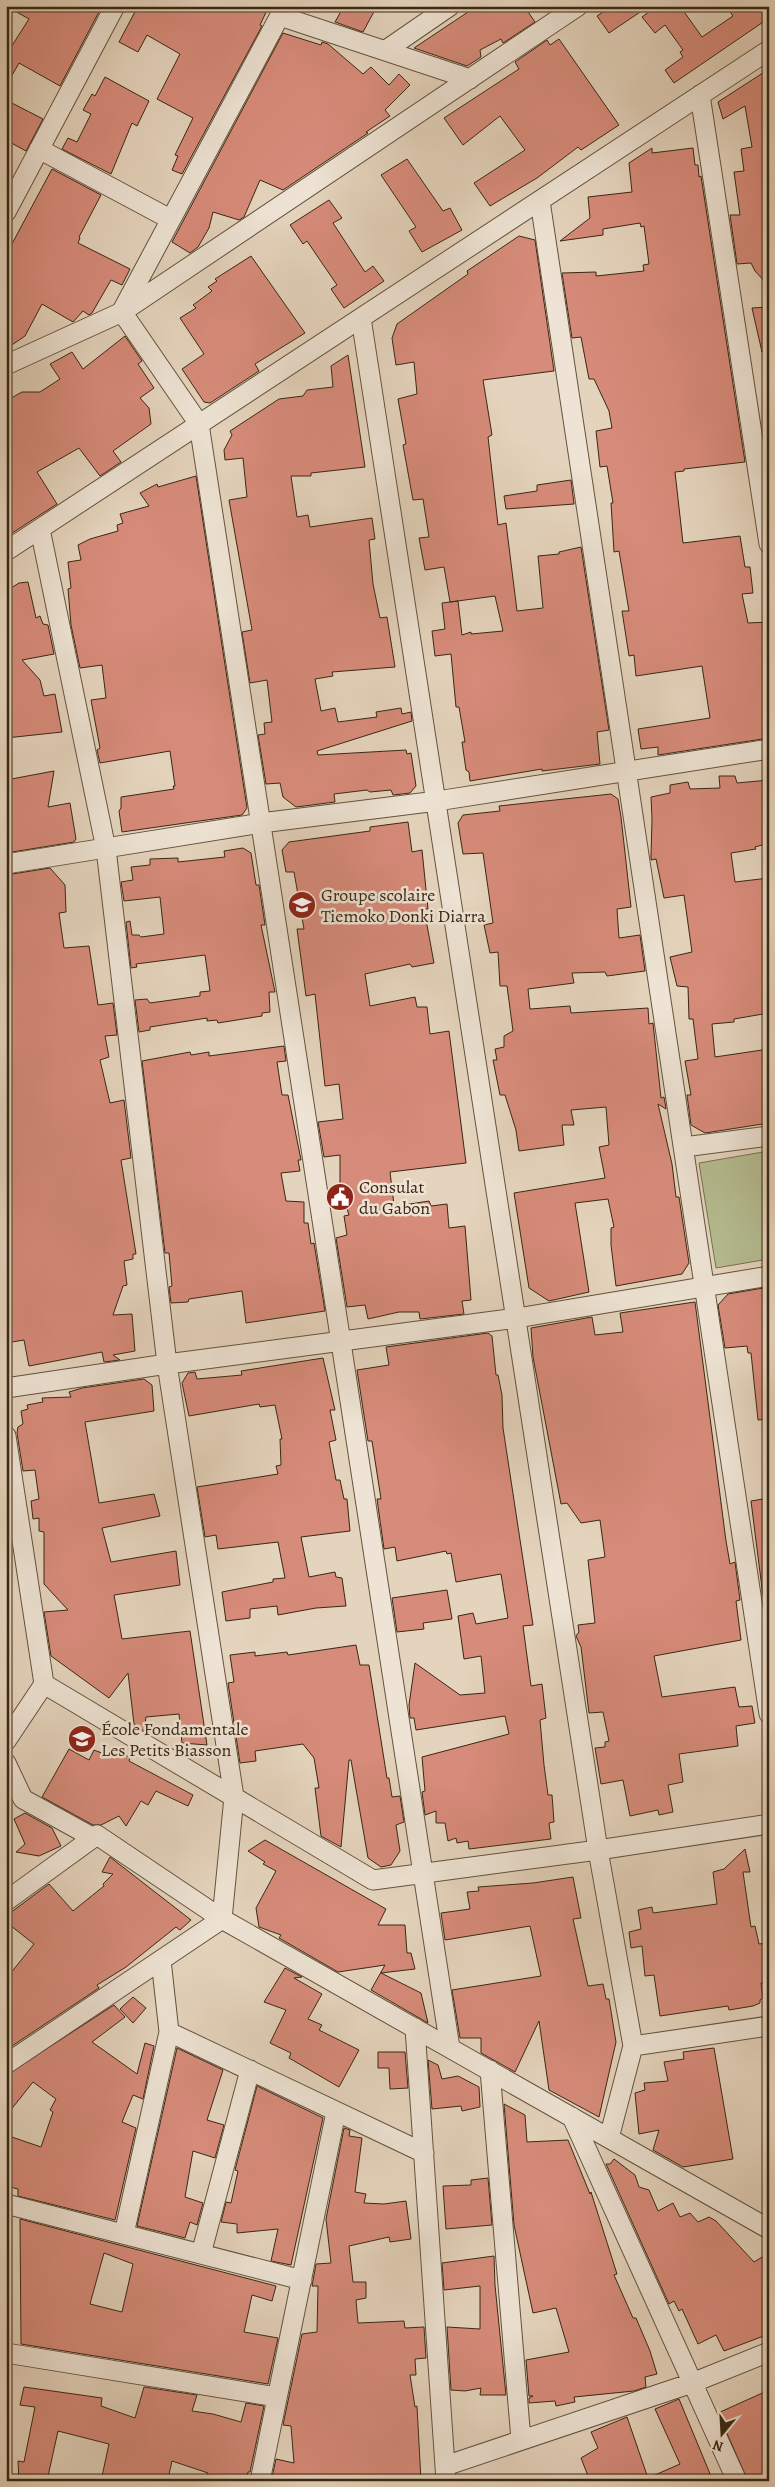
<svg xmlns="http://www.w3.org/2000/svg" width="775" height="2487" font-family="Alegreya,serif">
<rect width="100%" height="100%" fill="#e5d4bd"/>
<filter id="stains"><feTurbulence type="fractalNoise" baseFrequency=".004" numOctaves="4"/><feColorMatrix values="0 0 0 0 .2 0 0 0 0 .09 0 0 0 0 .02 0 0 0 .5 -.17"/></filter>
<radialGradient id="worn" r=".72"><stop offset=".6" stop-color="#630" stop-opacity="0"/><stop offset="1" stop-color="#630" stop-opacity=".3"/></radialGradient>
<path fill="#b5bd91" stroke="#777252" d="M769,1151v108l-53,9 -17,-105z"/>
<path fill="#d78b7a" stroke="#392712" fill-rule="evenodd" d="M6,6h96l-42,80 -41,-23 -13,23v-31l23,-36z
M138,6h131l-9,19 2,1 -80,148 -10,-4 6,-14 -3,-1 18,-37 -36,-19 23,-45 -33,-19 -9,17 -19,-10z
M344,6h33l-14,26 -28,-10z
M477,6h47l11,16 -32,21 -2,-4 -21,11 1,7 -14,9 -53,-18z
M612,6h37l-40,27 -12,-17z
M657,6h23l22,31 31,-21 -7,-10h43v12l-95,65 -9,-13 18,-13 -3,-5 3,-2 -18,-25 -10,8 -13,-16z
M283,33l38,12 1,-3 6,2 35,30 8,-7 18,18 10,-11 11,11 -25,25 5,6 -24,16 2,1 -85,57 -23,-10 -16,37 -5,3 -26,-8 -4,16 -11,19 -8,6 -18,-11z
M559,39l60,86 -38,25 -3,-3 -41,31 -47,28 -16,-23 51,-33 -25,-34 -37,29 -19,-27 75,-49 -4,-7 32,-22 3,5z
M769,69v217l-14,-15 -4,-8 -14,1 -7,-49h10l-6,-43 10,-1 -3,-22 11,-2 -7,-41 -22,13 -5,-17z
M105,77l44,24 -12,25 -5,-3 -21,51 -49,-25 6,-11 9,4 14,-28 -8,-4 9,-16 3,2z
M6,100l37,19 -17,32 -20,-11z
M652,148v5l41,-5 2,17h3l1,12 2,-1 44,286 -61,7v2l-9,1 8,71 57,-7 5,31h5l3,26 -11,1 6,29 21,-1v116l-111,17v-8l-17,2 -3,-20 72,-11 -8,-52 -66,10 -2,-21 -5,1 -7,-45h7l-10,-60 -5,1 -3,-49h2l-6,-37 -7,1 -4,-36 16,-3 -3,-17 -15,-32h-5l-8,-42 -9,1 -10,-65 34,-1v4l48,-5 -1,-6 6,-1 -5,-38 -3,1 -1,-4 -37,6v6l-43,6 30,-23 -2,-21 44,-5 -3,-29z
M407,159l36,52 7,-3 12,22 -40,22 -13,-21 7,-4 -35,-52z
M52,169l49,26 -22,42 1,1 -2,5 52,26 -8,16 -11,-5 -19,33 -3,2 -6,-4 -10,11 -31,-18 -17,32 -19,13v-94z
M329,200l13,18 -9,5 32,49 8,-6 11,15 -40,27 -13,-19 6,-4 -30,-44 -4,3 -13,-19z
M519,236l16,4 19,131 -71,9 9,55 -4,2 10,88 8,-2 11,88 26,-3 -5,-52 21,-2v-2l22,-5 28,183 -12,2 3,32 -58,7v-2l-72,12 -1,-9 -3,-2 -4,-28h3l-6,-35h-3l-5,-53 -16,2 -3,-25 13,-2 -3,-26 8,-1 -6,-35 -19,3 -6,-32 10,-1 -6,-38 -10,1 -10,-55 3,-1 -8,-45 19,-5 -3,-32 -18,3 -4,-27 5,-14 71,-50 -1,-3zM495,596l8,35 -32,3v-2l-9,3 -4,-34 -8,1z
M251,256l54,77 -50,31 4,7 -49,32 -6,-1 -22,-33 22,-15 -24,-36 16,-10 -3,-3 19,-14 -4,-4 9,-6 -2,-2z
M769,307v45h-7l-10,-44z
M125,336l17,25 -4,3 16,24 -14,10 9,10 2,16 -38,27 8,11 -21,14 -21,-28 -42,24 20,32 -51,33v-136l16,-9h18l20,-13 -10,-15 22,-12 11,17z
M348,355l17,112 -54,6v3h-20l6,41 11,-2 2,12 62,-9 3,21 -6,1 4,44 7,34 7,-1 8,50 -63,5 1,4 -18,3 6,32 14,-3 3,14 39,-5 -1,-5 25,-4 1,6 9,-2 1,9 -95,30 1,4 88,-5 1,4 4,-1 5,33 -6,7 -17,2 -2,-5 -21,2 -3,-2 -33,4 1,8 -39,5 -13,-10 -3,-14 -14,1 -8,-49 7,-1 -1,-11 8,-1 -5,-42 -17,3 -8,-51 10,-2 -23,-130 18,-3 -4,-39 -18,2 -1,-10 8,-15 -2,-4 49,-32 24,-3 4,-6 26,-3 -2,-21z
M196,476l51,332 -5,7 -120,17 -3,-21 2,-3v-11l53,-8 -1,-3h2l-5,-35 -70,12 -3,-13 3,-2 -9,-48 15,-2 -4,-33 -22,3 -9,-43 -3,-36 3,-1 -3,-26 13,-2 -3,-15 12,-6 28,-8 -1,-6 6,-2 -3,-9 29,-8 -9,-13 17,-9 1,3z
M571,480l3,24 -68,5 -2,-13 33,-5v-6z
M28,582l8,36 4,-2 3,8 5,1 6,29 -32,6 18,20 4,16 11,-2 7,38 -56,6v-147l13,-8z
M54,771l-6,36 22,-4 6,36 -2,3 -68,11v-73z
M719,776h16l2,7 32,-3v63l-14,4 1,2 -25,4 4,29 34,-4v135l-35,6v3l-22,2 3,33 54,-8v74l-64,10 -14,-8 -4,-30h4l-6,-34 13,-2 -5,-40h-4l-1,-32 -11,-1 -7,-29 22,-5 -8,-57 -20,3 -8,-39 -5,1v-4l1,-37 -1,-22 19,-4v-8l18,-3 2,7 30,-1z
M611,794l7,5 3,18 10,90 -14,2 2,29 21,-3 5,36 -38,5 -2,-4 -33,1 2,10 -46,6 2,20 40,-3 1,7 77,-5 1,16 4,-1 8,75 3,-1 2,12 -8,-5 14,60 4,33h3l10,66 -7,11 -66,12 -5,-41v-17l3,-1 -6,-28 -33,4 14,89 -40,9 -20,-13 -15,-95 91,-15 -6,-31 10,-2 -3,-38 -35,3 3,15h-12l2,20 -45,6 -3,-21 -11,-35h-5l-7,-35h4l-2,-11 9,-2v-11l9,-5 -6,-45h-7l-2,-34 -8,1 -6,-28 9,-2 -10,-70 -20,1 -5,-31 5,-8 37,-4 -1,-5z
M408,822l4,30 10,-2 6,59h-4l10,54 -22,4 -2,-3 -45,10 5,32 45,-9 2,10h10l3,27 19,-3 17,132 -76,9 4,33 3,-1v2l32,-5 2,5 16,-2 2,24 16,-2 6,74 -9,1 2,13 -44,5 -1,-7h-20l-31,7 -3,-14 -18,2 -11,-69 11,-3 -3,-19 5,-1 -9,-29v-31l-16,2 -6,-35 25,-3 -4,-35 -14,2 -10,-92 -9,2 -9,-67h7l-10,-57h-8l-4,-22 7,-8 81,-11v-4z
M243,848l8,5 5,32h3l6,40h-4l14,67h-6l1,20 -8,1v3l-44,7 -1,-3 -10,1v-3l-57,9v3l-11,2 -4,-32 12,-1 3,4 50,-7v-4l10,-1 -5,-36 -69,9 1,3 -6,1 -5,-46 4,-1 2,14h7l2,2 23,-3 -4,-37 -36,4 -3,-19 12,-2 -2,-13 19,-2v-6l28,-1v4l47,-5 -1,-6z
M50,868l15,17 1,27 -7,1 5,35 25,-2 9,59 15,-2 4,32 -12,1 4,21 -9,3 10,43 14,-3 7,58 -10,2 15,94h-3v5l-9,2 3,24 -4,1 -10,29 19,-1 3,37 -22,4 7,5 -16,2 -2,-10 -73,14 -5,-26 -18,3v-468z
M284,1046l2,15 -9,1 5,33h6l13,65h-3l2,11 -19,2 5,28 18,1v21h4l3,21 3,-1 11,68 -79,12 -4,-32 -53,8 -1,3 -17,1 -2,-16 3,-1 -3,-33h-4l-23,-192 48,-9 1,3 18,-3v4z
M769,1287v132l-11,1 -7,-67h-3l-1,-7 -22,2 -7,-43 10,-11z
M695,1302l31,239 4,23 5,-2 5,38 -4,1 5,39 -87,16 8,41 73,-10 4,20 13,-1 3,17 -19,3 2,20 -59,8 4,28 -15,3 5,27 -14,3 -1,-5 -28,6 -7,-36 -22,4 -6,-36 10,-1v-5l4,-1 -6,-29 -14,1 -8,-66 -5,-11 3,-4 -1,-7 17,-2 -7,-63 17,-3 -5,-37 -19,3 -14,-20 -6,1 -28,-147 -2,-29 61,-11 3,18 28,-3 -3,-19z
M488,1333l4,3 4,39h2l4,20 1,33 30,197 -10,1 8,60 11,-2 4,34 -6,2 4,45 4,30h4l2,27 -5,1 2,16 -82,10 -1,-8 -11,2 -1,-5 -8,3 -3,-18h-9v-12l-11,4 -3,-23 3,-1 -3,-34 87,-23 -4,-18 -89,14 -2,-12h-4l-1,-13 6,-42 45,32 25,-2 -4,-37 -17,3 -6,-43 15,-3 3,11 32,-6 -7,-44 -45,8 -5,-29 -4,1 -1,-3 -49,10 -2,-14 -11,2 -7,-50h4l-9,-58h-4l-11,-71 32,-5 -3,-18z
M323,1358l12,52h-5l6,30 -7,2 7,38h4l4,19h3l3,32 -49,6 8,40 26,-5 1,5 6,1 4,28 -30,2 -38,7 -1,-9 -27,3v9l-24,3 -4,-29 51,-10v-3l12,-1 -7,-36 -60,7 -2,-14 -11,2 -8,-50 81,-13 -2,-8 5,-1 -1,-26h2l-7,-34 -15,2 -1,-3 -70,12 -7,-33 6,-10 7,-1 2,7 45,-4 -1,-4z
M144,1379l8,6 2,26 -69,11 14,81 55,-9 6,22 -58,12 9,34 65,-11 4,34 -66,10 8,44 68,-8 17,114 -25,-2 -3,-29 -33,3 -2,14 -10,-7 -6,-51 -19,25 -58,-42 -7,-44 24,-2 -24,-26v-52l-5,-1v-13l-6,1 -2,-18 8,-2 -4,-29 -12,1 -6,-38 1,-6 5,-3 -2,-13 7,-2 -1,-4 16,-3 -1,-4 29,-1 -2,-5 13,-4z
M769,1498v97l-6,1 -12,-95z
M447,1590l5,29 -29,4 1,6 -27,3 -5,-34z
M356,1645l4,20h9l18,113h2l3,19 8,-1 4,26 -8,3 4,26 -9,14 -10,2 -13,-9 -17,-98h-2l-8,87 -20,-11 -6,-48h4l-5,-30 -11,-14 -48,7 1,10 -16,2 -12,-80 6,-1 -4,-27 25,-3v4l32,-4 1,3z
M113,1746l17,12 -1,3 64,34 -5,11 -32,-15 -8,14 -7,-4 -15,25 -7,-10 -18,9h-8l-51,-28 27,-48 20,11 5,-10 13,5z
M25,1813l27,15 9,18 -22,10 -23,-4 9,-8 -11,-25z
M265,1840l121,69 -8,16h27l2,28h4l4,16 -34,4 40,20 7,30 -57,-33 14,-25 -47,7 -59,-34 2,-3 -22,-8 -3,-19 20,-37 -13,-7 2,-2 -17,-11z
M745,1849l5,23h-7l8,55 4,-1 4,18 10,-1v40h-8l2,15 -3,2v3l-7,3 -24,4 -1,-4 -68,10 -6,-41 -9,1 -3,-30 -11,2 -2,-16 12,-3 -3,-19 14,-3 1,6 64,-9 -4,-32 11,-3z
M110,1857l81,63 -11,10 -4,-3 -50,40 -29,18 2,3 -93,62v-71l28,-35 -28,-22v-6l43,-32 24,27 31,-25 -1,-2 10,-10 -11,-2z
M573,1877l8,41 -8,1 15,67 15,-2 3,15h3l7,43 -17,75 -50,-27 -10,-69 -24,51 -34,-19v-15h-21l-8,-48 89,-14 -11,-50 -85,14 -4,-27 29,-4 -3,-17 12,-1 -1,-4 55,-4z
M285,1968l17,9 -8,1 28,16 -14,25 14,6 -3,5 40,20 -20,37 -50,-29 2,-5 -21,-10 16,-33 -22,-8z
M133,1997l13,11 -13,15 -13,-14z
M114,2005l11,12 -33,25 45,32 8,-31 9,3 -11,53 -10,-4 -11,27 14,6 -21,92 -97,-24v-7l-12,-3 6,-33 -6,-2v-16l35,12 12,-35 -3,-2 6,-11 -23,-17 -27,34v-41z
M177,2048l46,22 -16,50 17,5 -9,33 -22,-7 -8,46 18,6 -6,22 -7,-3 -5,16 -48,-12z
M714,2048l19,111 -50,8 -30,-17 6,-20 -20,4 -4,-41 10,-3 -1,-7 24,-2 -4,-19 20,-3 -1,-7z
M378,2052h27l3,36 -18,1 -1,-21h-11z
M428,2060l10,5 4,14 16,-3 21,11 1,20 -18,4 -1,-5 -29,3z
M257,2086l66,32 -32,147 -20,-4 7,-32 -41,4v-9l-16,-2 5,-20 5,1 7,-32 -3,-1z
M504,2104l21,11 2,27 41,-2 22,54 1,-2 26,82 -3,1 19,43h3l14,33 7,23 -12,3 1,10 -12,4 -60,6 1,5 -19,4 -1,-5 -26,2v-5l4,-2h-4l-3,-36 43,-8 -13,-44 -23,5 -19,-88z
M344,2128l6,2 -1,6 13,2 -7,54 11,2 -2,9 20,1 22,-3 5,38 -21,3 -1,-5 -40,9 4,36h13v16l-10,2 2,23 46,-2 1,7 19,-1 2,31 -11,1 1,16h-6l5,32 2,-1 4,75h-135l-14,-4 4,-18 18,4 -3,-37 -8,-1 19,-91 15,-2 1,-46h-6l4,-22 15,-1 -5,-44z
M614,2159l21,16 4,12 10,3 9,21 15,-8 7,14 10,-4 8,9 11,-5 7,4 38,41 15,-9v81l-45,17 -8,-16 -18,9 -16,-35 -3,2 -5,-10 -5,3 -63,-140h4z
M488,2178l4,47 -46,4 -3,-43 28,-1v-5z
M20,2219l256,67 -4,15 -20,-6 -8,37 34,6 -10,46 -247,-40zM104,2253l29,11 -11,48 -32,-8z
M494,2256l1,29 11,110h-26l1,-7 -16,3 -14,-1 -4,-63 33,2v-43l-36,4 -2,-27z
M24,2387l78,11 -1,8 34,12 9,-31 53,8 -5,16 21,3 28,8 5,-19 18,3 -14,66h-2l-2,8 -39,-5 1,-2 -36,-12 -4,18 -13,-3 -1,5h-53l8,-37 -51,-13 -10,45 -7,-1v6h-22l-1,-20 6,1 11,-55 -15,-2z
M769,2390v91h-21l-30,-68z
M679,2399l34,82h-123l-9,-23 17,-10 -7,-16 36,-15 21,61 32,-14 -25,-55z"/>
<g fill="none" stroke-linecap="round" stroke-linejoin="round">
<defs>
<path id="minor" d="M280,16l190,63
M386,50l64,-44
M700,95l69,449
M39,149l131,70
M540,201l229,1513
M6,212l109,-206
M122,311l163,-305
M122,312l77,112 251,1624
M361,318l237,1532 35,196 -24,92
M6,365l116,-53 456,-306
M40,529l66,320 61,515 67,433 -12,122
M6,551l763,-501
M6,864l255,-41 176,-22 332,-52
M684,1147l85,-11
M6,1388l161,-24 350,-46 252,-42
M6,1436l38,248 -38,57
M44,1684l329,196 225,-30 171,-26
M6,1763l17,36 69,38
M6,1901l91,-66 125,84 547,310
M415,2028l31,453
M169,2032l255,121
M633,2046l136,-20
M6,2064l216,-145
M490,2070l31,370
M572,2117l165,364
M6,2204l296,76
M124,2234l45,-202 -8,-72
M201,2254l49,-184
M6,2353l271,44
M445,2466l247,-83 77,-31
M260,2481l76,-369"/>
</defs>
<use href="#minor" stroke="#64523d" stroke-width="21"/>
<use href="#minor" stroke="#eee3d4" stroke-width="19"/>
</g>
<defs>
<symbol id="school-disc" viewBox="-11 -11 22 22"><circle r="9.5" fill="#8f2418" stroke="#eee3d4"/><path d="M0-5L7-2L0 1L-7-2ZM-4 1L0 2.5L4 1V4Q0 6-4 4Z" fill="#fff"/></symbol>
<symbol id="civic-disc" viewBox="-11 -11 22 22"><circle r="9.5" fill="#8f2418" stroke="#eee3d4"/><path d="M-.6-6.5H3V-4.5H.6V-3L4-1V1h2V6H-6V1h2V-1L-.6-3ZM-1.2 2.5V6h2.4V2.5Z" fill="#fff"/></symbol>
</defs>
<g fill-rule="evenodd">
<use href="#school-disc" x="286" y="889" width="32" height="32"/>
<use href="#civic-disc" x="324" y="1181" width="32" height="32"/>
<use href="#school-disc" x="66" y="1723" width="32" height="32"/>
</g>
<g text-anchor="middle" stroke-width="5" stroke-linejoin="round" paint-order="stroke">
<g font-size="18" fill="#392712" stroke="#eee3d4" text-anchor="start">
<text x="321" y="901">Groupe scolaire<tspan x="321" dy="21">Tiemoko Donki Diarra</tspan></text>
<text x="359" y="1193">Consulat<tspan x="359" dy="21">du Gabon</tspan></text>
<text x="101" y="1735">École Fondamentale<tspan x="101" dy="21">Les Petits Biasson</tspan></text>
</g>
</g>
<rect width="775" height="2487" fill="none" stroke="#e5d4bd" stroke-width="25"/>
<rect x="8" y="8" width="760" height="2472" fill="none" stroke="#392712" stroke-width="2.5"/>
<rect x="12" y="12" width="750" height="2462" fill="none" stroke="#392712"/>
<g transform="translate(722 2434) rotate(198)" stroke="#eee3d4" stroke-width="4" paint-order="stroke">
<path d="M0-4L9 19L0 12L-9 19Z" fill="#392712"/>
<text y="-8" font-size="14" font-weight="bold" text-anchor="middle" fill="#392712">N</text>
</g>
<rect width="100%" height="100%" filter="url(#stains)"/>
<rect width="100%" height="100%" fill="url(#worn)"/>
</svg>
